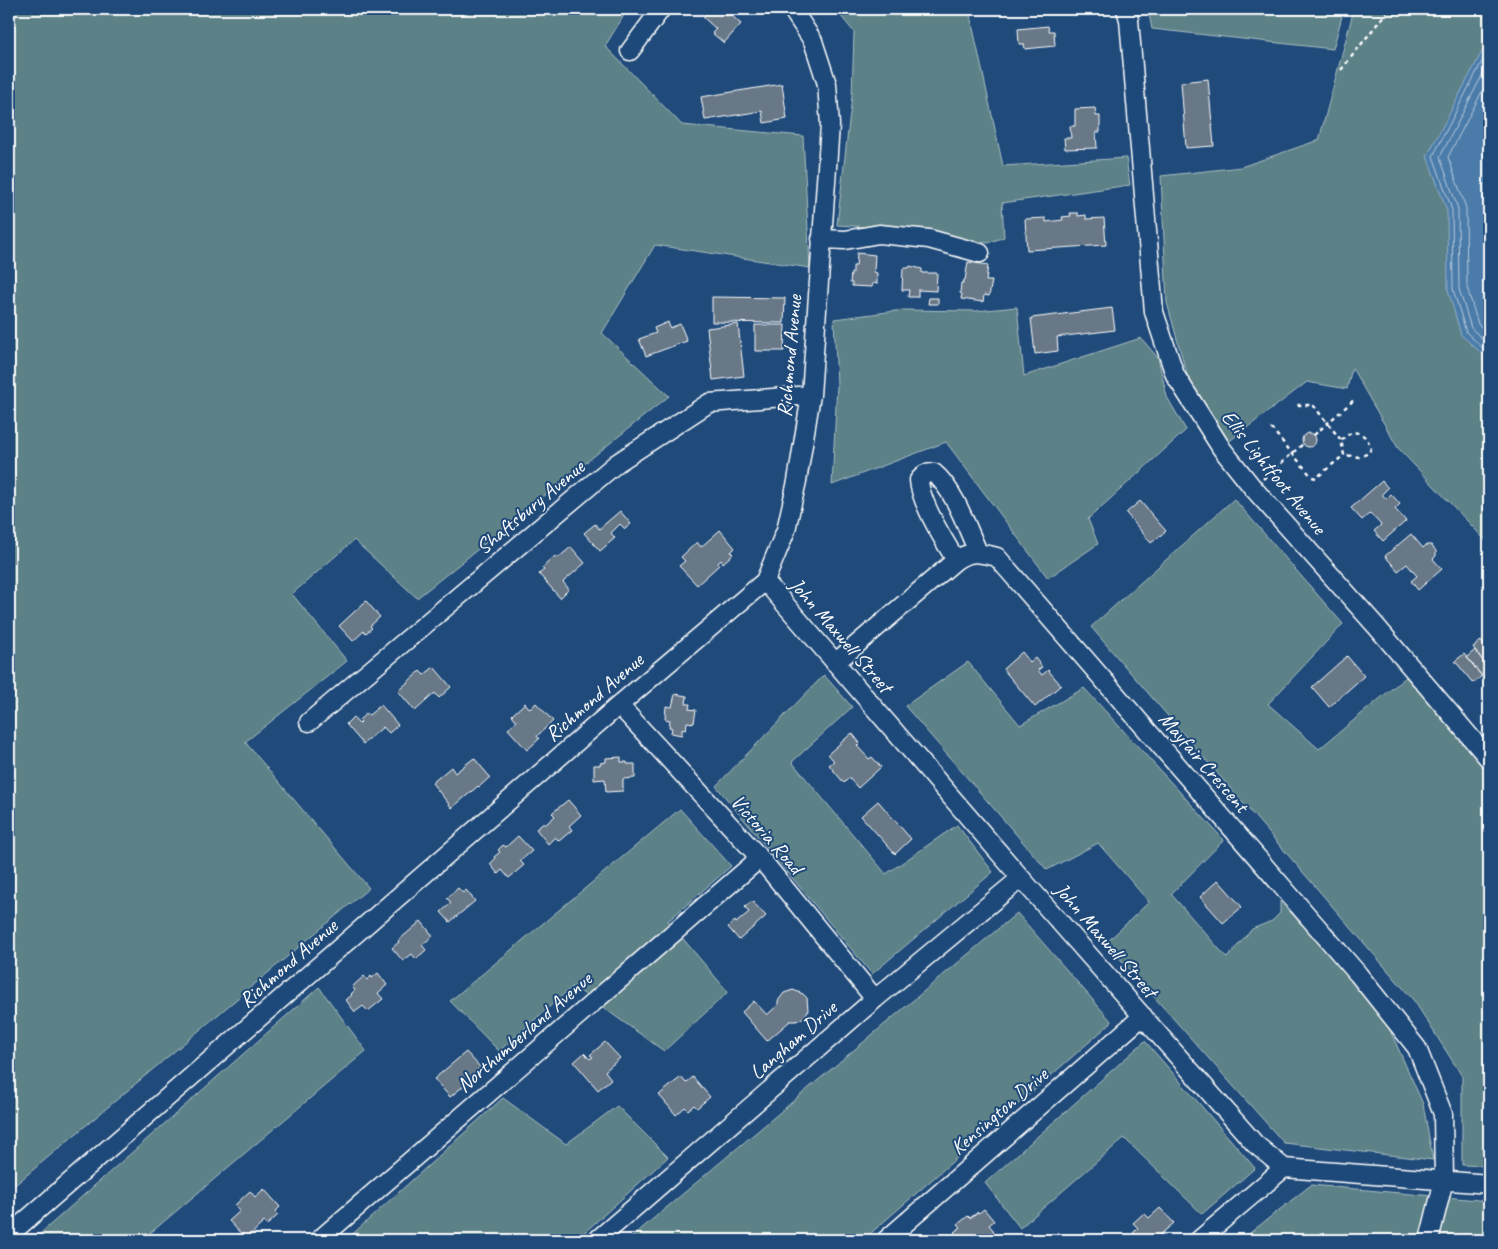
<svg xmlns="http://www.w3.org/2000/svg" width="1498" height="1249" font-family="Caveat,sans-serif">
<rect width="100%" height="100%" fill="#1f4a7a"/>
<filter id="ink" filterUnits="userSpaceOnUse"><feTurbulence type="fractalNoise" baseFrequency=".02" numOctaves="2"/><feDisplacementMap in="SourceGraphic" scale="10" xChannelSelector="R" yChannelSelector="G"/><feConvolveMatrix kernelMatrix="1 2 1 2 8 2 1 2 1" color-interpolation-filters="sRGB"/></filter>
<g filter="url(#ink)">
<path fill="#5b8187" stroke="#adc0c3" d="M9,9h619l-23,37 77,79 121,11 7,132 -155,-23 -53,88 67,63 -252,202 -63,-58 -62,54 55,67 -102,81 124,146 -360,302z
M835,9h148l-14,1 34,156 123,-8 4,27 -128,18 2,34 -16,6 -87,-14 -64,-4 15,-129 2,-64z
M1148,9h196l-11,40 -181,-20z
M1354,9h135v535l-91,-96 -46,-80 -5,21 -40,-7 -80,61 -38,-61 -22,-79 -6,-127 80,-9 78,-27z
M1017,307l7,69 117,-38 17,20 9,39 19,33 -98,89 10,25 -50,34 -102,-136 -114,43 5,-100 -3,-66 69,-9 73,1z
M1234,499l109,125 -75,80 51,45 87,-72 83,88v401l-27,-1v-89l-47,-74 -324,-375z
M968,662l52,63 64,-37 140,152 -53,54 56,64 25,-29 20,-8 8,-8v-12l101,109 42,94 10,56 -149,-17 -178,-200 43,-41 -51,-59 -51,27 -142,-164z
M824,675l28,32 -60,55 94,112 71,-49 36,47 -121,102 -156,-188z
M680,809l51,57 -63,55 60,71 -64,59 -91,-65 -74,65 -49,-50z
M1017,913l95,109 -249,218h-235z
M319,987l47,64 -224,189h-109z
M1145,1041l110,127 -53,46 -78,-76 -104,90 -35,-45z
M503,1098l63,46 51,-38 51,51 -92,83h-230z
M1311,1185l178,16v39h-248z"/>
<path fill="#4c7ba9" stroke="#94b0cb" d="M1489,27v333l-28,-25 -13,-45 -1,-79 -20,-55 60,-114z"/>
<g fill="none" stroke-linecap="round" stroke-linejoin="round">
<path stroke="#b7cadd" stroke-width="1" d="M1489,48l-56,108 19,54 1,79 13,43 23,22
M1489,62l-49,95 18,52 1,80 12,39 18,17
M1489,78l-41,79 18,51 1,79 11,37 11,11"/>
</g>
<path fill="#677887" stroke="#fff" d="M711,9h8l8,7 3,-2 11,10 -17,19 -12,-10 4,-4 -13,-12z
M1048,26l1,5h5l1,15 -30,3 -1,-5h-5l-1,-15z
M1208,79l6,67 -28,2 -5,-66z
M782,84l5,35 -23,4 -2,-12 -57,9 -4,-23z
M1095,108l1,8h4v16h-4l1,16 -32,1 -1,-11h7l-1,-12h5v-17z
M1070,213h8v3l8,-1v4l18,-1 2,27 -79,5 -2,-31 21,-1v4l17,-2 -1,-3 9,-1z
M857,253l18,2 -1,17 3,1v11l-4,-1 -1,4 -20,-1v-3h-2l1,-10h2v-7h3z
M968,262l20,3 -2,16h6l-3,15 -5,-1 -1,7 -22,-3 1,-5 -2,-1 1,-10h2l1,-3h1z
M910,266l12,3v4h15l-1,18 -18,-1v7h-10l1,-7h-7l1,-22h6z
M712,297l73,1 -1,25 -72,-1z
M929,298h9v6h-10z
M1112,308l3,22 -58,7 1,14 -23,3 -4,-36z
M668,322l2,6 10,-4 7,17 -41,15 -7,-17 17,-6 -2,-5z
M738,324l6,52 -31,4 -6,-52z
M755,325h30l-1,26h-29z
M1302 440a7 7 0 1 1 14 0a7 7 0 1 1-14 0Z
M1382,481l6,7 -6,6 4,5 5,-5 9,10 -5,5 11,12 -23,20 -9,-10 7,-6 -11,-12 -8,7 -11,-12z
M1140,501l26,30 -15,12 -25,-30z
M620,511l11,13 -6,5 -5,-5 -9,9 4,5 -15,13 -16,-18 11,-9 4,5z
M720,530l15,18 -4,4 2,2 -10,9 -2,-3 -3,3 1,2 -22,20 -18,-19 6,-5 -4,-4 16,-15 4,5z
M1411,534l12,14 3,-3h5l5,6v5l-3,3 9,10 -24,21 -7,-9 6,-5 -10,-12 -9,7 -13,-15z
M571,547l14,16 -22,19 6,7 -9,9 -21,-24 5,-4 -2,-2 13,-12 3,2z
M366,601l14,16 -10,9 2,2 -6,5 -2,-2 -11,10 -14,-15z
M1481,641l8,10v18l-16,-22z
M1475,650l14,19v6l-5,4 -17,-22z
M1022,652l8,10 5,-4 7,9 -4,3 4,5 6,-5 13,15 -26,22 -32,-38z
M1464,654l18,22 -9,7 -18,-22z
M1347,656l17,20 -35,31 -17,-20z
M434,667l17,20 -12,11 -4,-5 -20,18 -17,-20 22,-20 4,4z
M675,694l12,2 -1,8h4l-1,5 7,1 -2,13 -7,-1 -1,8 -4,-1v6l-11,-2 1,-5 -3,-1 1,-7 -5,-1 1,-13 6,1z
M525,703l5,6 6,-6 17,18 -16,15 2,3 -12,11 -19,-21 9,-8 -5,-6z
M381,705l17,20 -9,8 -6,-6 -20,17 -17,-20 7,-7 6,7 2,-2 -2,-2 8,-7 2,2z
M852,733l8,10 -3,3 12,13 3,-2 9,10 -23,21 -9,-10 -5,5 -15,-18 5,-4 -6,-7z
M621,757v5h6v2h8v14l-12,1v12l-17,1 -1,-13 -11,1v-15h6v-2l6,-1v-4z
M474,758l16,19 -11,10 -1,-1 -26,22 -20,-25 19,-16 4,6z
M568,800l13,15 -12,11 3,4 -13,11 -4,-4 -7,7 -12,-15 8,-6 1,2 10,-9 -3,-3z
M878,801l33,38 -16,15 -34,-38z
M518,836l14,15 -12,10 4,4 -15,13 -7,-8 -4,4 -8,-10 5,-5 -1,-2 6,-5 -2,-2 5,-5 3,2z
M1218,880l24,27 -19,16 -23,-26z
M458,888l5,5 3,-3 9,11 -25,21 -9,-10 10,-9 -4,-5z
M752,901l14,15 -27,24 -11,-13 7,-6 1,2 13,-11 -4,-5z
M421,921l12,15 -11,9 4,5 -10,9 -4,-5 -9,7 -11,-13 7,-6 -1,-1z
M378,973l9,12 -9,8 5,6 -15,12 -5,-5 -8,6 -9,-12 6,-5 -1,-1 4,-4 -3,-3 12,-11 3,4 4,-4 1,2z
M793,990l10,4 4,4 1,12 -2,5 -5,4 -5,2h-6l-23,20 -25,-29 12,-11 13,14 11,-10v-4l6,-8z
M605,1042l15,16 -15,13 6,8 -13,11 -24,-28 10,-9 6,6 3,-2 -3,-2z
M466,1052l15,16 -18,15 2,2 -15,12 -16,-18z
M681,1077l5,6 7,-6 17,20 -13,11 -3,-3 -6,5 -3,-3 -9,8 -17,-20z
M264,1189l16,18 -5,5 3,3 -11,10 -3,-3 -18,17 -17,-18 11,-10 -5,-6 15,-14 5,6z
M1160,1208l14,15 -20,17h-14l-7,-7 5,-5 -5,-5 11,-10 5,5z
M984,1209l10,12 -5,4 5,6 -11,9h-2l-2,-2 -3,2h-15l-7,-8 7,-5 -3,-3 10,-8 2,2 8,-6 1,1z"/>
<g fill="none" stroke-linecap="round" stroke-linejoin="round">
<defs>
<path id="minor" d="M1126,9l3,11 25,292 21,63 47,74 31,39 123,138 113,133
M630,51l31,-42
M821,239l24,1 34,-6 50,5 51,14
M956,560c-12,-19 -36,-59 -37,-80l6,-6 9,-1c20,16 33,55 44,79
M765,581l256,297 234,266 29,24 205,16
M835,663l121,-103c15,-10 24,-7 41,-3l361,417 59,74 26,66 1,66 -15,60
M619,705l141,153 115,141
M309,722l308,-259 92,-60 102,-8
M9,1235l610,-530 146,-124 21,-51 11,-49 14,-86 19,-270 -3,-41 -14,-43 -21,-32
M319,1240l441,-382
M597,1240l278,-241 146,-121
M886,1240l257,-224
M1199,1240l85,-72"/>
</defs>
<use href="#minor" stroke="#fff" stroke-width="21"/>
<path stroke="#fff" stroke-width="2.5" stroke-dasharray="4 4" stroke-linecap="butt" d="M1341,70l48,-61
M1271,428l41,49 4,1 28,-23 -3,-15 -28,-35h-16
M1314,435l41,-36
M1341,440l11,-8c11,1 15,5 19,16l-2,5 -10,4 -15,-2
M1263,479l40,-35"/>
<use href="#minor" stroke="#1f4a7a" stroke-width="18"/>
</g>
</g>
<g text-anchor="middle" stroke-width="4" stroke-linejoin="round" paint-order="stroke">
<g font-size="21" fill="#fff" stroke="#1f4a7a">
<text transform="translate(789 356) rotate(-85)" y="7">Richmond Avenue</text>
<text transform="translate(1274 472) rotate(51)" y="7">Ellis Lightfoot Avenue</text>
<text transform="translate(530 507) rotate(-40)" y="7">Shaftsbury Avenue</text>
<text transform="translate(841 635) rotate(49)" y="7">John Maxwell Street</text>
<text transform="translate(594 697) rotate(-41)" y="7">Richmond Avenue</text>
<text transform="translate(1204 762) rotate(49)" y="7">Mayfair Crescent</text>
<text transform="translate(767 834) rotate(49)" y="7">Victoria Road</text>
<text transform="translate(1106 940) rotate(49)" y="7">John Maxwell Street</text>
<text transform="translate(288 963) rotate(-41)" y="7">Richmond Avenue</text>
<text transform="translate(524 1032) rotate(-41)" y="7">Northumberland Avenue</text>
<text transform="translate(793 1040) rotate(-41)" y="7">Langham Drive</text>
<text transform="translate(999 1111) rotate(-41)" y="7">Kensington Drive</text>
</g>
</g>
<rect width="1498" height="1249" fill="none" stroke="#1f4a7a" stroke-width="30"/>
<rect x="15" y="15" width="1468" height="1219" fill="none" stroke="#fff" stroke-width="2" filter="url(#ink)"/>
</svg>
